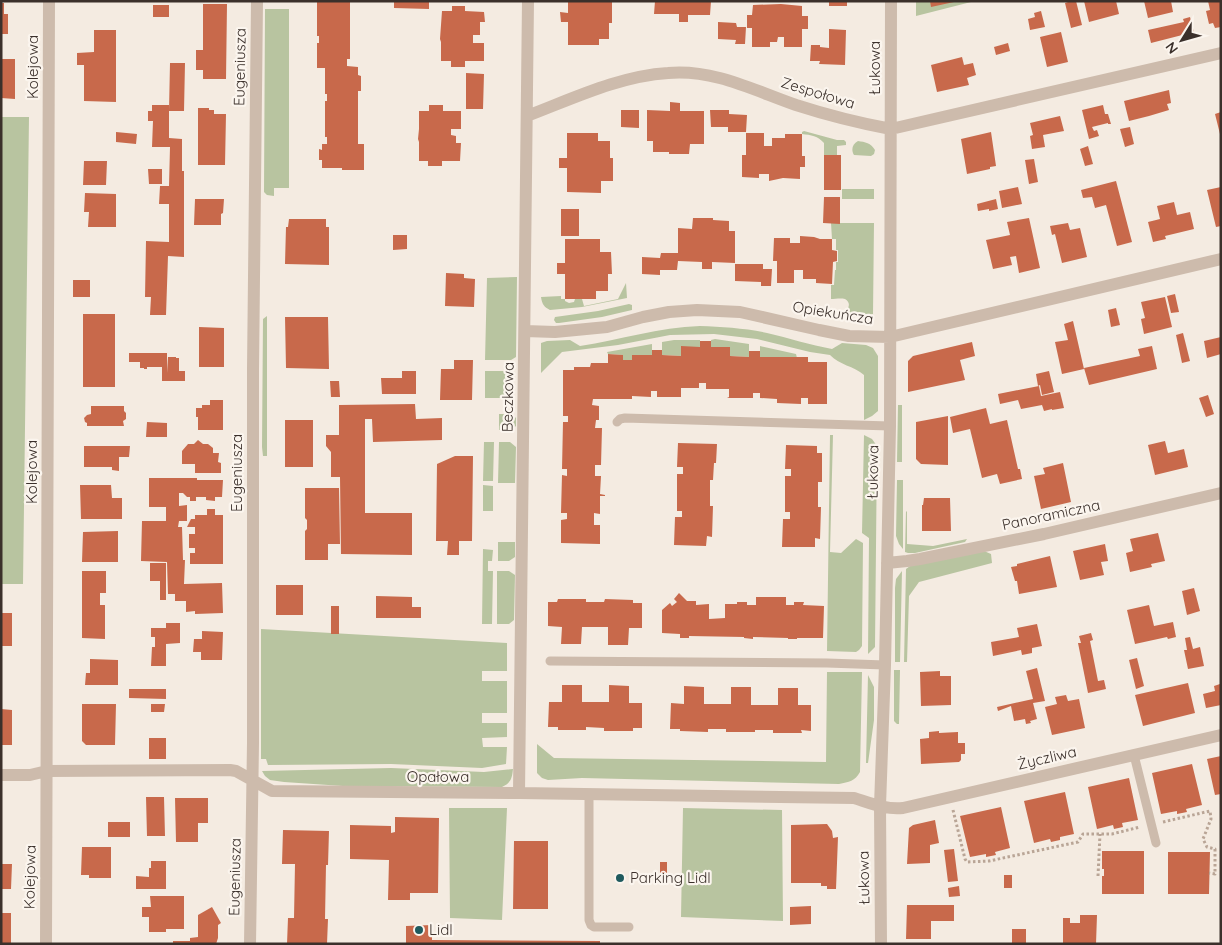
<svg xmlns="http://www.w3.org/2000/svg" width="1222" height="945" font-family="Quicksand,sans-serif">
<rect width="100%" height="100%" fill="#f4ebe1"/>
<path fill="#b8c4a0" d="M916,1h59l-59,15z
M265,9h24v179h-15v8l-7,-1 -3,-3z
M1,117h28l-6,467h-22z
M804,131l33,9h7l2,2v3l-9,1v9h-13v-12c-6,-7 -13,-8 -22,-9v-2z
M858,141c7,1 13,2 17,9l-1,4 -3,2 -17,-1c-3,-5 -2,-11 4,-14z
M842,189h32v10h-32z
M831,223h43l-1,91 -5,1 -26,-2c5,-2 11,-9 3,-14 -4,-1 -10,0 -14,0v-14h3l1,-15h1v-8h2v-12h-2v-11h-4z
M517,277l-1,80 -5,3h-26l2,-82z
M626,283l1,15 -45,9 -32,3c-6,-3 -8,-6 -9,-13l20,-1v3h4v2l4,2 5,-1 1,-3h7l2,7 34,-7z
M629,304l3,1v5l-30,7 -43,6h-3l-2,-3 1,-3 43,-6z
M267,316v140h-4l-1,-9 1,-128z
M700,326c22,1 45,2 67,7 22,5 43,12 65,16l10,-6 24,2 7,3 5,8v55l-6,5 -8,4v-45c-10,-9 -25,-10 -34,-20l-20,-3 -53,-13 -43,-5 -44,1 -52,10 -56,7 -21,21v-30l6,-2 23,-1 10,6c40,-6 79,-19 120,-20z
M715,339l34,5v13l-19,-1v-9h-19v-7z
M674,340h26v7h-19v9l-19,-1v-13z
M652,344v11h-19l-1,5h-9v-5l-15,-1 -1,-2z
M760,346l36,8 1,4 -37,-1z
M485,371h23v13l-1,1 1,1v12h-23z
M898,405h4v57h-5z
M499,414h12l5,4v8l-5,4h-12z
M830,435h3l-3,117 11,1 15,-14 7,4 -1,103 -3,4 -3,2 -29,-1z
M864,435l8,4 5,7 -2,201 -7,7 1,-116 -7,-5z
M484,442h10l-1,39h-10z
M499,442h11l6,5 -1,36h-17z
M897,480h6v69l-4,-5 -3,-8z
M483,485l10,1v25h-10z
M906,511l1,1v32l26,2 34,-7 -2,3 -50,11h-7l-3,-1z
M498,542h17v15l-6,4h-11z
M483,549l10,1 -1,11h-4v10h5l-1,53h-10z
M984,551l7,3 1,9 -73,19 -10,14 -2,66h-3l2,-93 4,-3z
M497,571h12l6,4 -1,45 -5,4h-12z
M902,571l-2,91h-5v-74l1,-9z
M261,629l246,14v28h-25v10h25v32h-25v10h25v14l-25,1 1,9h24l-1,17 -24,4 -91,-4 -123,1 -2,-6h-5z
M894,670h6l-1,54h-2l-3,-3z
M827,672h35l-2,100c-5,9 -11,10 -21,12l-257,-6 -34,2 -6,-2 -5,-5v-29l17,14 272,4z
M868,675l6,12v33l-6,43h-2z
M391,768l93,4 29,-3c-1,9 -2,14 -11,18l-159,-1 -59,-4 -14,-2 -5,-4 -3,-5z
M449,808h58l-5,112 -52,-2z
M683,808l99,2 1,111 -102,-4z"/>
<path fill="#c8694b" d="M317,1h33v58h-3v7l11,1v8l3,1v15h-3v53h6v26h-22v-2h-20v-8h-3v-11l3,1v-6h5v-7h-2v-36h2v-7h-2v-26h-8v-25h2v-7h-2z
M394,1h35v8l-35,-1z
M568,1h34v1h10v21h-3v16h-10v6h-31v-23h-7l-1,-10 8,1z
M655,1h56l-1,14h-22v7h-9v-8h-25z
M829,1h18v5h-18z
M930,1h24v1l-23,5z
M1071,1h5l6,24 -11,3 -6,-25z
M1084,1h32l3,13 -30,8z
M1144,1h27l2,11 -25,6z
M1208,1h13v26l-6,1 -2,-5 -4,1 -3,-13 4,-1z
M1,3h3v11h4v20h-7z
M203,4h24l-1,75h-23v-9h-7v-20h7z
M781,4l21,2v10h6v13h-6v18h-18v-10h-6l-1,5h-7v5h-18v-19h-5v-13h5l1,-10z
M153,5h16v12h-16z
M452,6h13v5l19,1 1,10h-5v13h-7v8h11v18h-19v6h-14v-6h-10v-19l-1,-3 2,-28h10z
M1041,11l4,16 -15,3 -2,-11 7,-2 -1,-4z
M1190,17l4,15 -43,11 -3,-13 36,-8 -1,-3z
M718,22l18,1 1,4h9l-1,17h-10l1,-4 -18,-1z
M829,29l17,1 -1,35 -26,-1 1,-3h-10l1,-16h9v2l9,1z
M94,30h22v72l-32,-1v-36h-7v-12l17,-1z
M1061,32l7,30 -21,5 -7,-30z
M1008,43l2,8 -14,4 -2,-8z
M962,57l2,8 9,-2 3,12 -9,3 2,7 -32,7 -6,-27z
M1,59h14v40l-14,-1z
M170,63h15l-1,48h-15z
M466,73l18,1 -1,35h-17z
M1169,90l2,13 -4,1 2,6 -20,6 -20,5 -5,-20z
M670,102l10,1v8h24v33h-14l-1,10h-20v-2h-16v-11h-6v-31l23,1z
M152,105h17v33l13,1v32h2v86l-16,-1 -2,59h-16l1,-18h-6l1,-56 23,1v-38h-10l1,-18h9l1,-39h-18l1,-26h-5v-10h4z
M429,105h14v6h18v18h-10v6l5,1v7h5l-1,18h-18v5h-14v-5h-9v-19l-1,-3 1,-10v-18h10z
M1103,105l2,9h3l3,10h-3v-1l-16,4 2,4 3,-1 2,6 -10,3 -7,-29z
M198,108h11v2h5v4h12l-1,51h-27z
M621,110h18v18l-18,-1z
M710,110h19v4l18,1 -1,17h-18v-5h-17z
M1221,112v21l-1,1 -5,-20z
M1060,116l4,15 -21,4 2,12 -13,2 -2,-13 3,-1 -3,-12z
M1130,127l4,17 -9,3 -5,-18z
M116,132l21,2 -1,10 -20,-2z
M991,132l5,34 -6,1v2l-23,5 -6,-35z
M567,133h31v8h12v17h3v23h-12v12l-34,-1v-24h-8v-10h8z
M746,133h18v13h8v-8h13v-4h17v22h3v11h-5v12l-17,-1 -14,3v-7h-10v4l-17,-1v-22h4z
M1088,146l5,18 -8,2 -5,-17z
M824,155h17v35h-17z
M1034,159l4,23 -9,2 -4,-24z
M84,161h23l-1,24h-23z
M148,169h14v15h-13z
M1116,181l16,61 -15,4 -11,-41 -11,3 -3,-11 -9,1 -2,-8z
M1018,187l4,17 -20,4 -3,-17z
M1221,187v39l-5,1 -9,-37z
M85,193l31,1v33h-28l1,-15h-5z
M824,197h16v27l-17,-1z
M195,199h29l-1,14 -2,1v11h-27z
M996,199l2,10 -9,2v-2l-11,2 -1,-7z
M1174,202l3,13 13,-3 4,17 -29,7 1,3 -13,3 -5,-20 12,-3 -3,-13z
M561,209h18v27h-18z
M693,218h20v2l16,1v10h6v32l-23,-1v7h-10v-7l-24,-1 -1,9h-17v5l-18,-1v-17l18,1 1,-5h17v-25l14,1z
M1029,218l11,50 -21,5 -3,-17 -6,1 2,8 -19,4 -7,-29 24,-5 -3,-13z
M289,219h37v8h3v38l-44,-1 1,-37h2z
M1068,223l2,7 10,-2 7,29 -25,6 -7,-29 -3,1 -2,-9z
M393,235h14v14l-14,1z
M800,236l14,1 6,2h12v11l5,1v10l-4,1 -1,22 -16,-1v-4h-13v-9h-9v13h-17v-22h-4l1,-23h16v5h10z
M565,239h35v13h11l1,22h-4v17h-12v8h-31v-25h-8v-11h8z
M735,264h28v5h9l-1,17h-10v-4l-26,-1z
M446,273l18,1v4l11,1 -1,28 -29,-1z
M73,280h17v17h-17z
M1175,294l4,18 -8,1 -4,-17z
M1165,297l7,30 -28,7 -3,-15 4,-1 -4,-16z
M1116,308l4,17 -9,2 -3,-17z
M83,314h32v73h-32z
M285,317h43l1,52 -43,-1z
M1073,321l11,48 -22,5 -7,-32 13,-2 -4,-16z
M199,327l25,1v39h-25z
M1183,333l7,28 -8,2 -6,-28z
M1221,337v17l-14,4 -3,-17z
M700,341h11v6h19v9l19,1v-6h11v6h48v5h19v42h-19v-6h-7v6l-24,-1v-4l-17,-1v-5h-7v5h-26l2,-1v-8h-23v-6h-7v5h-18v9h-24v-6h-6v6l-19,-1v3h-39l-1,6 7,1v14h-3l-1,8h7l-1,37h-6v11h6l-1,18 5,1v1h-5v18l-6,-1v12h6v19l-39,-1v-23l6,-1v-6h-6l1,-38 5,1v-7h-5l1,-47h5v-6h-5v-46h11v-3h16l1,-4h17v-9l15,1v5h9v-5h20v-5h10v5l19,1v-10l19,1z
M972,342l3,14 -15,4 5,20 -57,12v-31l5,-5z
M1152,346l5,23 -68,16 -5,-17 56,-12 -2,-7z
M129,353h38v20l1,-16h8v1h3v13h6v10h-23v-14h-15v2h-3v-1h-4v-6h-11z
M454,360h19l-1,40h-32l1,-31h13z
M402,371h14v23h-34l-1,-16h21z
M1049,371l5,21 -12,3 -2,-10 -2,1 -2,-12z
M330,381h9l1,16h-9z
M1039,386l2,10 19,-4 4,16 -12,2v-1l-8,2 -2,-6 -21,4 -3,-9 -18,4 -2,-10z
M1208,395l6,19 -8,3 -7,-19z
M210,400h13v30h-25v-13h-2v-9h6v-3h8z
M415,404l1,15 26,-1v22l-69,2 -1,-23h-7v94h47v42l-71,-1 -1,-77h-9v-25l-5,-6v-11h13v-30z
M91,406h33v5l2,2v6l-3,2 1,5h-37v-3l-2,-1 -1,-4 3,-3 4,-1z
M986,408l4,16 17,-4 11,49h2l2,10 -22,5 -3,-10 -15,4 -12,-49 -17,4 -3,-16z
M948,416v49l-27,-1 -5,-5v-37z
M285,420h28v47h-28z
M147,422l20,1v14h-21z
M198,440l5,4h5l5,4v5h6l-1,9 3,1v10h-26v-9h-13v-13l6,-7h6z
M1165,441l3,12 16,-4 4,18 -33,8 -7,-30z
M678,443l39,1 -1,19h-2l-1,17h-3v26h3l-1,31 -5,-1 -1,10 -32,-1 1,-28h7v-6h-5v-37h6v-7h-6z
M786,445l31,1v7h5v29h-4v25h3l-1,32 -5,-1v9h-33l1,-28h7v-7h-5v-36h6v-7h-6z
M84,446h46l-1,11h-10v14l-7,-1v-3h-28z
M455,456h18l-1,85h-13v14h-12l1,-14h-12l1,-77z
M1063,463l8,39 -30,7 -7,-33 11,-2 -2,-6z
M149,478h48v2h26l-1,17h-7v4l-9,-1v-3h-10v4h-6v-4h-3l-4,-4h-4v13l8,-1v16h-8l-1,6h4l1,33h2l-1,24 38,-1 1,30 -28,1v-3l-9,1v-11h-11v-7h-7l-1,-32 -26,-1 1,-40h24v-14h-17z
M80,485h31l1,13h10v21h-41z
M305,488h34l1,56h-12v16h-23v-29l2,-2v-9l-2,-2z
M924,498h26l1,33h-29v-26h1z
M207,509h8v6h8v49h-33v-11h5v-5h-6v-14h6v-7h-8l4,-8h4v-4h12z
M118,531v31h-36l1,-30z
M1158,533l7,28 -14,3 1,3 -22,5 -4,-19 7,-2 -3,-12z
M1105,544l3,17 -7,1 3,13 -24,5 -7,-29z
M1050,556l7,31 -38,7 -2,-13h-2l-4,-14 6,-1v-2z
M150,563h16v37h-6v-19h-10z
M82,571h24v22h-6v12h5v34l-23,-1z
M276,585h27v30h-27z
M1194,588l6,23 -13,4 -5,-24z
M679,593l8,8h9v4l13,-1v15l16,-1v-14h12v-2h10v3h9v-8h30v8h8v-3h10l-1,3 21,1 -1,32h-26v1h-9v-1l-35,-1v2l-9,-1v-1l-55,-1v2h-9v-4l-18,-1v-23l8,-7 2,3 5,-4 -3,-3z
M376,596l36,1v10h9v11h-45z
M558,599h28v3h18l1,-3 28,1v3h9v25h-13l-1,17h-20v-18h-26l-1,17h-20l1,-17 -14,-1v-24h9z
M1149,605l5,21 19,-4 3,15 -8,2 -1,-2 -32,7 -8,-34z
M331,606h8v28h-8z
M1,613h11v33h-11z
M166,623h14v20l-14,1v22h-15l1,-19h3v-10h-4v-9h15z
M1037,624l5,22 -10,2v5l-10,2 -1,-5 -28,6 -2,-14 28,-5 -2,-9z
M202,631l21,1 -1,28h-21v-8h-8l1,-13h8z
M1091,633l2,7 -3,1 8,40 6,-1 2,9 -18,4 -10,-50h3l-2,-7z
M1190,637l3,12 7,-2 4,19 -16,3 -4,-19h3l-2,-12z
M1137,658l7,28 -8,3 -7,-29z
M90,659l28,1v25h-33l1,-12h4z
M1037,668l8,33 -12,2 4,16 -7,2 1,2 -5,1 -1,-5 -11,2 -3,-15 -13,5 -1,-4 36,-8 -7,-28z
M940,671v5h11v29l-30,1 -1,-34z
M1188,683l7,30 -52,13 -8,-31z
M1220,684l1,21 -15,3 -3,-14 12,-3 -1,-5z
M562,685h20v17h27v-17l20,1v17h13v25h-9v3h-29v-3l-18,-1v3h-28v-3h-10l1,-25h13z
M684,686l20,1v17h27v-17h20v18h27v-17h20v17h13v26l-10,-1 1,3h-29v-3h-18v2h-29v-3h-18v3l-28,-1v-2h-10l1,-26 13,1z
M129,689h37v10l-37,-1z
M1066,695l2,6 11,-2 6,29 -33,7 -7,-28 12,-3 -2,-7z
M82,704h34l-1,41h-29l-4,-4z
M151,704h14l-1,8h-13z
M1,709l11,1v35h-11z
M939,731v2l19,-1v11h7v11h-4v6l-2,2 -38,2 -1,-25 9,-1v-6z
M149,738h17v21h-17z
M1221,756v38l-6,1 -8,-36z
M1192,764l10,41 -16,4 1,3 -10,2v-3l-16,3 -9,-41z
M1129,778l9,42 -16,3 1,4 -9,2 -1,-4 -16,4 -9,-42z
M1065,792l9,42 -14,3v3l-9,2 -1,-3 -16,4 -10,-42z
M146,797h18l1,39h-18z
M175,798h33v25h-10v19h-22z
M1001,807l9,41 -15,4 1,3 -10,2v-3l-16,3 -10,-41z
M395,817l44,1 -1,75h-28v7h-22l1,-40 -39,-1v-34l41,1v7l4,-1z
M935,820l4,23 -9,2v18l-23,1 2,-36 4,-3z
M108,822h22v15h-22z
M827,824l5,7 1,7 5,-1 -2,52h-9v-3h-6v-3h-30v-58z
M283,830l46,1 -1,34h-2l-1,54h3l-1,25h-40l1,-26h6l1,-54h-13z
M514,841h34v68h-35z
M82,847h29v31h-22v-3h-8z
M954,849l4,32 -10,1 -4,-32z
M1102,851h42v43h-42v-18h2v-7h-2z
M1168,852h42l-1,42h-41z
M151,861h15v28h-30v-13l13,1v-9h2z
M660,862h7v12h-7z
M1,864h11l-1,25h-10z
M1004,875h8v13h-8z
M959,886l1,10 -11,1 -1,-9z
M150,896h34v33h-18v3h-17v-15h-7v-10h9z
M907,905h47v16h-23v18h-25z
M811,906v18l-21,1v-18z
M212,907l9,16 -3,2v13l-2,6h-43v-3h17v-3l8,-1v-22z
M1,913h10v31h-10z
M1080,915h17l-1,29h-33v-26h7v5h10z
M432,925v15l168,1v3h-194v-18z
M1012,929h14v15h-14z"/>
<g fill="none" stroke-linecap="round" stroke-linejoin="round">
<path stroke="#b9a596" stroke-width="3" stroke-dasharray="2.5 2.5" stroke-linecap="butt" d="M953,810l12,49 2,3 22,-1 89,-19 5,-8h29l28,-7
M1163,822l47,-11 1,8 -8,20 4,8 8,2v25l-6,-1
M1098,876l2,-42"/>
<path stroke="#cdbbac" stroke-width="9" d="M617,422l3,-3 5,-1 265,8
M550,661l277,2 58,2
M1134,755l22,88
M589,794v126l2,5 3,2h35"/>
<path stroke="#cdbbac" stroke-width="12" d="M527,116c45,-17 92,-40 141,-43 46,-4 85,17 128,32 31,10 63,18 95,24l330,-76
M525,331l30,1 52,-5 36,-10 26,-5 28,-2 43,2 79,18 30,6 41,1 331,-78
M887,563l20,-2 13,-2 124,-25 177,-41
M1,775h29l17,-4 183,-1 6,1 36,20 247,2 335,5c16,5 32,12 49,10l318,-73
M519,793l9,-792
M46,944l3,-943
M250,944l3,-201v-374l4,-368
M881,944l-1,-138 5,-141 5,-239 1,-425"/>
</g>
<g fill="#1f5a5e" stroke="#fbf5ee" stroke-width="2">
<circle cx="620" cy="878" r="5"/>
<circle cx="419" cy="930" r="5"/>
</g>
<g text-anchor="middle" stroke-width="4.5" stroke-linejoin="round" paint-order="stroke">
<g font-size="15" fill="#3b302b" stroke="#fbf5ee">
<text transform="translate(33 67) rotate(-90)" y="5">Kolejowa</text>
<text transform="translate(240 67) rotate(-89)" y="5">Eugeniusza</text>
<text transform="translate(875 68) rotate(-90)" y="5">Łukowa</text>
<text transform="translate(818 93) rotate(17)" y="5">Zespołowa</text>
<text transform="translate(833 313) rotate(9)" y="5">Opiekuńcza</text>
<text transform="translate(508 397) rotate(-89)" y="5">Beczkowa</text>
<text transform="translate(32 472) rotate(-90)" y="5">Kolejowa</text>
<text transform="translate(873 472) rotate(-89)" y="5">Łukowa</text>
<text transform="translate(237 473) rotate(-90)" y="5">Eugeniusza</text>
<text transform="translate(1051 515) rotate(-12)" y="5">Panoramiczna</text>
<text transform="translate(1047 758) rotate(-13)" y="5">Życzliwa</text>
<text x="438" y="782">Opałowa</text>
<text transform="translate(30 877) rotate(-89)" y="5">Kolejowa</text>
<text transform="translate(235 877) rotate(-89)" y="5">Eugeniusza</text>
<text transform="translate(864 878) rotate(-91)" y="5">Łukowa</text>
</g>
<g font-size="15" fill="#3b302b" stroke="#fbf5ee" text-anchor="start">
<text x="630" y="883">Parking Lidl</text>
<text x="429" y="935">Lidl</text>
</g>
</g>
<rect width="1222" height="945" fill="none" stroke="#3b302b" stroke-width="5"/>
<g transform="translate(1182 40) rotate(233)" stroke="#fbf5ee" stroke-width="4" paint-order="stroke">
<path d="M0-4L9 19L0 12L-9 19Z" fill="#3b302b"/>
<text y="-8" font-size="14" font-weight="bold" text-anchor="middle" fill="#3b302b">N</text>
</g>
</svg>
